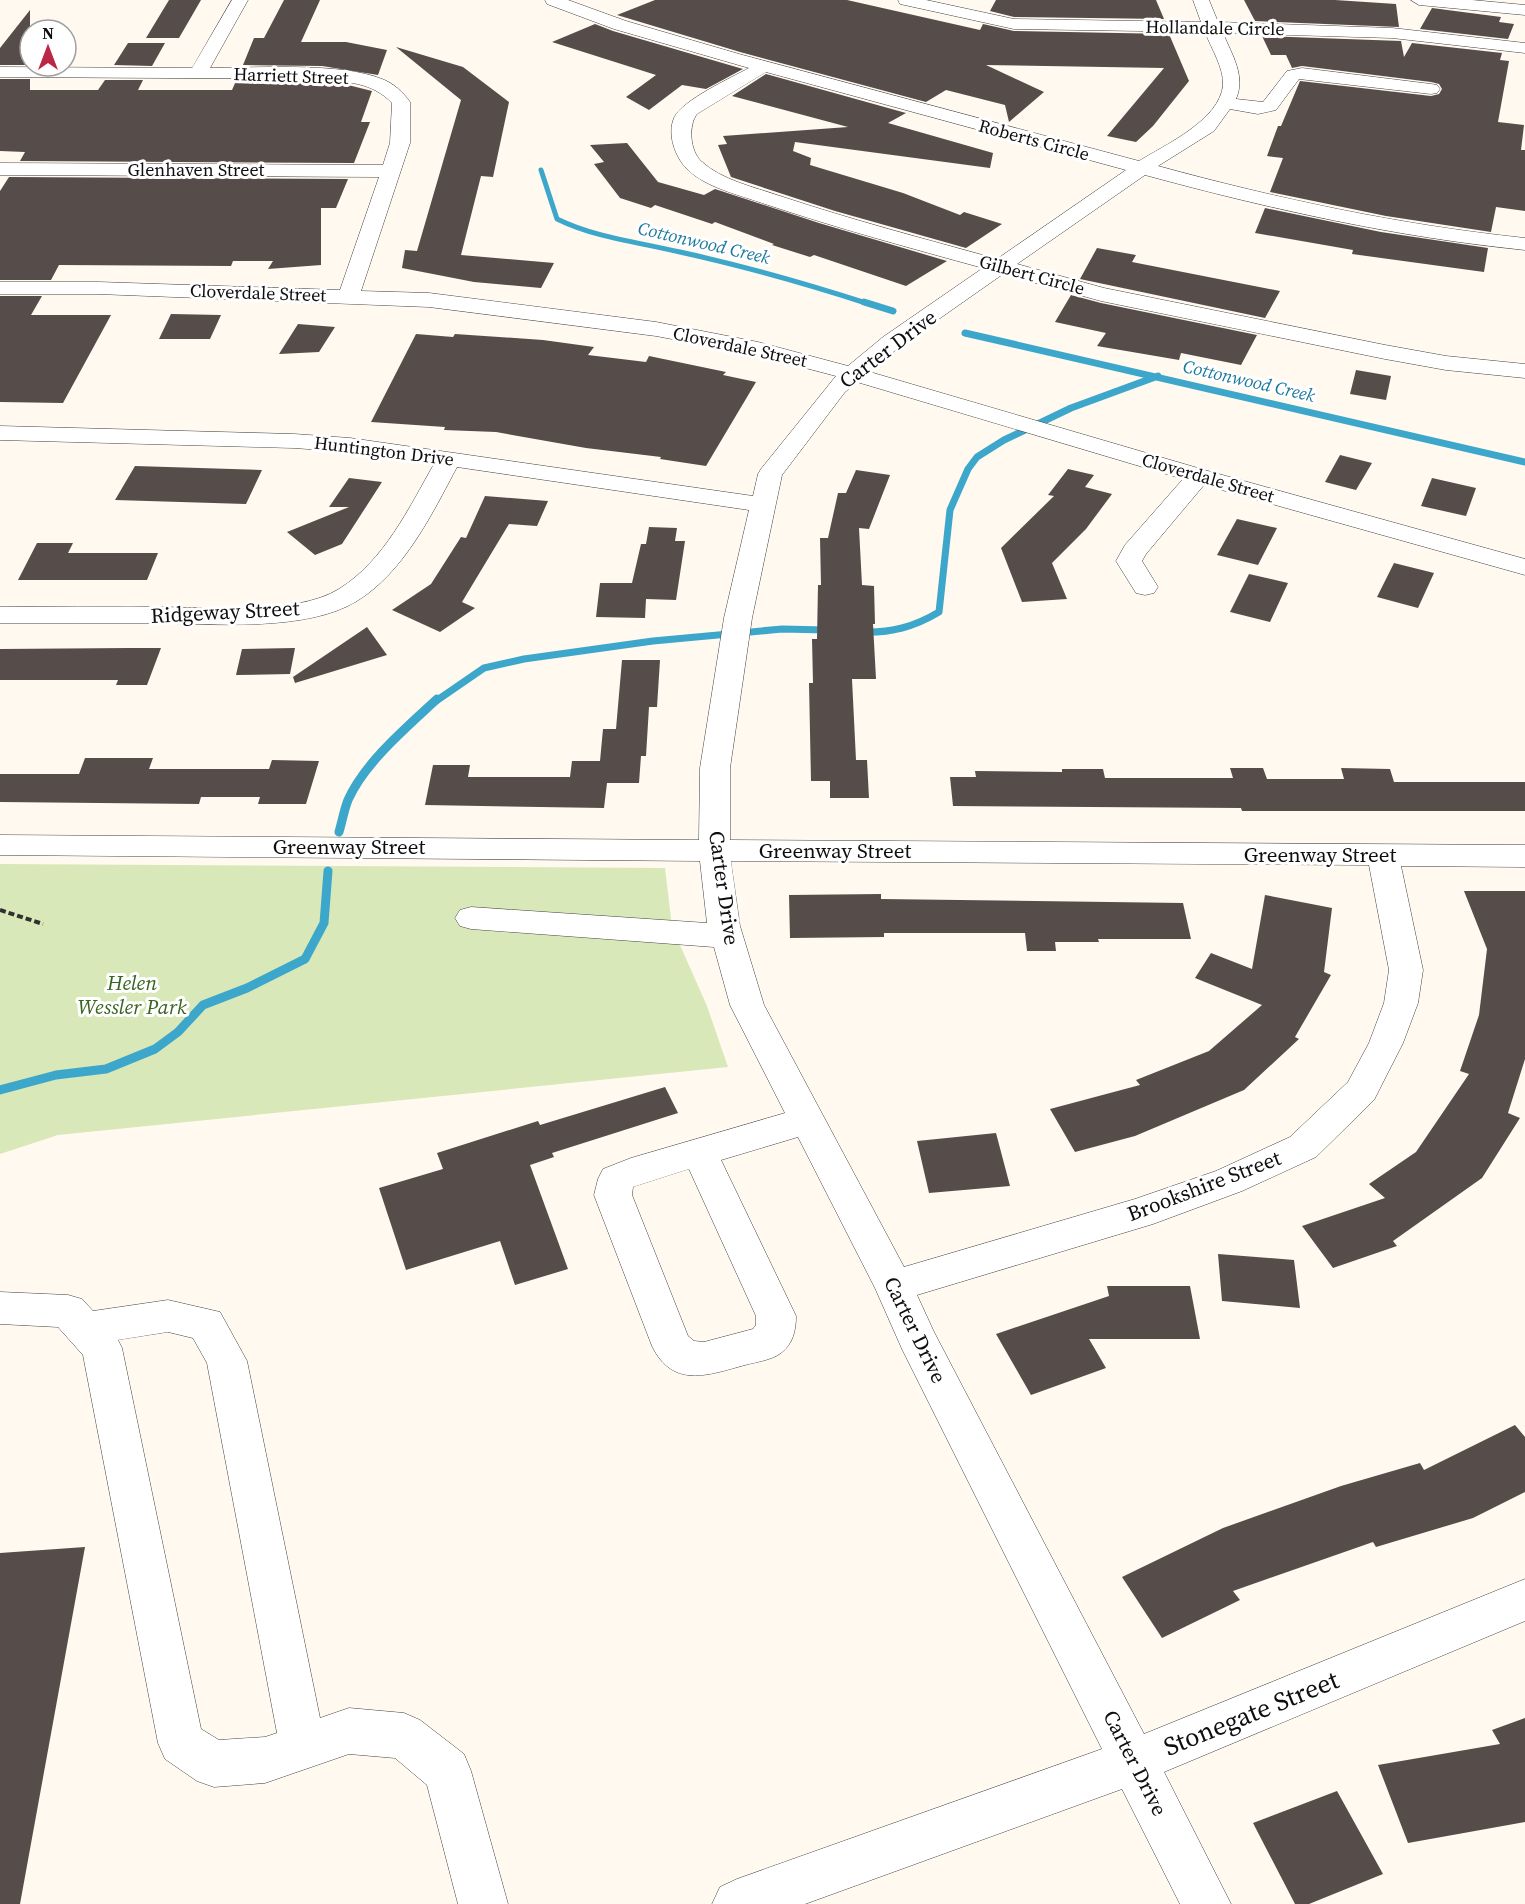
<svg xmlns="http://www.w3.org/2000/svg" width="1525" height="1904" font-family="'Source Serif 4',serif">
<rect width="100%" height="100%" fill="#fff9ef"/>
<path fill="#d9e8b9" d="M0,864l665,4 7,59 35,79 21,61 -670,68 -58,19z"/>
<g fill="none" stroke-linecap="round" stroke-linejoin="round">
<path stroke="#3da7cb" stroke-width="5" d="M541,170l16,49c39,19 81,23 123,33 64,14 127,32 189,52"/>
<path stroke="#3da7cb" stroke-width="7" d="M864,302l29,9
M965,333l560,129
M862,632c29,1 52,-5 77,-20l11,-102 18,-41 9,-12 27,-17 67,-32 87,-32
M436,701l48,-33 40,-9 129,-18 129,-12 45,1"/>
<path stroke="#3da7cb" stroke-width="9" d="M339,832c3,-10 5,-22 9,-32 17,-38 59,-73 89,-101
M0,1090l56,-15 50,-6 49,-20 23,-17 25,-27 44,-17 58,-29 19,-36 4,-52"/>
</g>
<path fill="#564d4a" d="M169,0h32l-22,38h-33z
M284,0h36l-19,42h45l41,8 -9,25 -56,-9 -79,-1 11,-27h10z
M655,0h192l133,30 3,-6 31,7 155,3 20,47 -36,45 -17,16 -29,-6 57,-68 -178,-3 58,27 -35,30 -4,-17 -59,-15 -20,12 -186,-50 -123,-37z
M996,0h160l8,19 -150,-2 -24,-6z
M1244,0h91l61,4 3,23 -144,-6z
M1432,8l69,9 -2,5 15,2 -6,15 -88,-10z
M30,10v55h-30v-17z
M595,24l18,7 130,38 -37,20 -24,-4 -33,25 -23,-13 30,-22 -104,-33z
M1262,36l139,5 3,16 8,-14 90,10 -2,7 9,1 -11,61 26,3 -3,25h4v61l-29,-4 -5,25 -105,-16 -116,-24 13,-34 -16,-2 11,-30h3l19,-45 131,15 8,-2 3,-5 -3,-5 -8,-2 -129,-16 -10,2 -6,-13h-15z
M128,43h37l-13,23 -38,-1z
M396,47l67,20 46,35 -16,75 -12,-1 -20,79 93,8 -13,25 -67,-6 -72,-14 3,-18 12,1 44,-151z
M766,74l140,39 -18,10 105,30 -3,15 -195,-26 -2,9 18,7 -1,7 93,28 57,22 4,-3 38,12 -36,24 -131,-37 -104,-34 -13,-32 9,-1 -4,-8 125,-9 -116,-31z
M0,79h30v11h68l7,-10h38l-5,10h94l4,-9 104,2 32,8 -11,31h9l-16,41 -334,-2 5,-9 -25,-1z
M627,143l31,39 46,13 11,-6 104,34 128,38 -41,25 -92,-31 -4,2 -38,-12 2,-1 -59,-22 -3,2 -57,-19 -4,3 -31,-10 -26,-34 10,-2 -14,-17z
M9,177l339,2 -12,29h-15v57l-53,4 5,-8h-40l-2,5 -172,-1 -8,15h-51v-89z
M1265,208l116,24 107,16 -4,24 -132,-18 1,-4 -98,-17z
M1097,248l39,7 -4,7 148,29 -15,27 -185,-39z
M1071,295l30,8 156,32 -16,30 -60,-12 -2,7 -82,-14 9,-13 -51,-11z
M0,296h42l-11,19h80l-48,88 -63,-1z
M171,314l50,1 -11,24h-51z
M298,324l37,3 -16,25 -40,2z
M416,334l37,3 2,-3 88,6 51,7 -6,8 58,7 3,-6 77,16 -3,3 33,7 -50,84 -46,-7 1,-2 -75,-9 -90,-16 -52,-2 1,-3 -74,-5z
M1356,370l35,6 -5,24 -36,-6z
M1340,455l32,8 -16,27 -31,-8z
M135,466l127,4 -16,34 -131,-4z
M1068,469l26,6 -9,12 27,7 -26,35 -34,34 15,36 -45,3 -21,-54 53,-52 -6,-1z
M856,470l34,5 -21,54 -10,-1 3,57 12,1 1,38h-2l3,55h-24l4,81h11l2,38h-39v-17h-19l-2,-98h4l-1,-44h5l1,-54h3l-1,-47h8l10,-45h8z
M349,478l33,4 -40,62 -27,11 -28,-23 62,-25h-20z
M1432,478l44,10 -10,28 -45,-10z
M485,496l63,5 -11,25 -28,-2 -47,78 13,6 -35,24 -48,-22 39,-26 30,-47 5,1z
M1237,519l40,9 -19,37 -41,-10z
M649,527l28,1 -2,13h10l-9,59 -30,-1 -1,19 -49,-1 4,-34h32l9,-39h5z
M37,543h36l-5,10h90l-11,27h-129z
M1394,563l40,10 -16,35 -41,-11z
M1249,574l39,9 -18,39 -40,-10z
M367,627l20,28 -92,28 -2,-6z
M130,648h31l-14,37h-31l2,-5h-118v-31z
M295,648l-5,26 -54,1 6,-26z
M622,660h38l-3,47h-8l-3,49h-5l-2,27h-32l-3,25 -179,-3 8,-40h37l-2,12h102l2,-16h28l3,-32h13z
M85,758h68l-4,11h120l3,-9 47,1 -13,43h-48l2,-7h-59l-2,7 -199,-2v-28h79z
M1230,768h33l4,11h77l-3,-11 49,1 4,13h131v29h-283l-1,-3 -288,-2 -3,-29h26l-1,-6 87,1v-3h41l2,9h128z
M1464,891h61v168l-17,54 12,5 -38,60 -89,63 4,5 -64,22 -31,-42 83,-28 -16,-14 47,-32 53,-78 -9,-3 19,-56 8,-66z
M881,894v5l302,4 8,36h-93l1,3h-44l1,9h-29l-2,-18h-141v4l-94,1 -1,-43z
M1265,895l67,13 -8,64 7,3 -36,62 4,2 -55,51 -109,46 -60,16 -25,-43 90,-24 -4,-5 73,-29 53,-46 -67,-27 16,-25 41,16z
M665,1087l13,26 -126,40 2,4 -24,8 38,104 -53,16 -15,-44 -94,29 -27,-82 64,-19 -6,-16 101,-32 2,4z
M996,1133l14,53 -81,7 -12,-52z
M1218,1254l76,6 6,48 -78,-7z
M1107,1286h83l10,53h-111l17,29 -75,27 -35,-61 113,-38z
M1515,1425l10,12v55l-52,26 -97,29 -3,-5 -140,49 7,9 -78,38 -40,-61 101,-49 118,-42 79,-23 4,7z
M85,1547l-65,357h-20v-351z
M1525,1718v104l-117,21 -30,-78 122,-21 -8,-14z
M1337,1791l46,83 -74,30h-14l-42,-81z"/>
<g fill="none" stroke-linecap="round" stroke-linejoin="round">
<defs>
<path id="minor" d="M232,0h16l-38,68c47,0 130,-6 172,11 11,4 21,13 28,23v41l-49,148 68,2 227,29 102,20 90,24 35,-29 100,-69c-73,-20 -146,-40 -218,-64 -25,-9 -59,-16 -78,-35 -12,-12 -20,-35 -13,-51 8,-18 57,-40 75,-50l-135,-39 -67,-25 -2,-4h23l58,21 113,33 400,107c26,-16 81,-41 84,-76 1,-17 -12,-37 -18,-53l-191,-3 -114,-25 -2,-4h28l88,19 187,3 -8,-22h16l9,22 174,6 133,15v10l-133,-15 -169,-5c9,22 23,43 13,66l27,3 24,-31 15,-3 129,16 6,1 3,4 -3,4 -6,1 -132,-15 -23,31 -18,4 -28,-5 -16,22 -56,35c121,33 242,59 367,72v12c-129,-13 -255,-41 -380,-75l-128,89 87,24 281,57 61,11 79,8v14l-79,-8 -61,-11 -284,-58 -98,-27 -104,73 -29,25 338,99 317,88v16l-321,-90 -58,69 -4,7 16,26 -4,6 -9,2 -9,-2 -20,-32 9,-16 58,-66 -326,-97 -12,10 -63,83 -30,143 -22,150v72l795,5v22l-124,-1 22,104 -5,33 -15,40 -29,57 -58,57 -74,34 -89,33 -236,71 17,37 210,402 381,-155v42l-361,151 67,132h-51l-58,-115 -317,115h-93l8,-17 17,-8 365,-130 -200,-400 -27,-61 -77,-151 -77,23 75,156c0,14 -3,28 -15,37 -9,7 -25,9 -36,12 -37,10 -72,24 -93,-19l-58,-151 4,-16 5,-10 28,-11 154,-45 -55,-108 -16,-58 -243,-18 -11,-3 -5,-8 5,-8 11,-3 236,16 -7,-62 -700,-6v-20l699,5 1,-72 24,-150 25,-108 -292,-43c-25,47 -53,105 -100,134 -50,31 -144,23 -202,22 -52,0 -103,0 -155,0v-16c52,0 103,-1 155,0 50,0 141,9 184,-18 45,-28 70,-81 95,-125l-84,-12 -56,-4 -294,-8v-14l294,8 56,4 403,58 5,-22 3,-5 75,-93 -80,-21 -100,-19 -227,-29 -331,-13h-98v-12h98l242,8 39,-113 -379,-2v-12l383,2 7,-22 2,-40c-20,-21 -45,-21 -72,-24l-320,-2v-10l192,1zM766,72l360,98 -129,89c-72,-20 -145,-39 -217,-63 -26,-9 -59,-16 -79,-35 -11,-10 -13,-36 -4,-47zM731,861l638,4 20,105 -5,33 -15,40 -21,39 -58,55 -74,34 -81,28 -231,68 -140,-262 -24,-79zM689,1169l67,147v9l-3,4 -49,13 -10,-1 -6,-5 -56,-141 1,-8z
M1411,0h61l53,5v10l-106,-10z
M0,1292l68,3 14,4 11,12 75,-11 52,12 27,49 73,357 29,-10 55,5 16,7 44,34 7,17 37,133h-50l-31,-119 -32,-27 -46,-4 -84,29 -51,4 -17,-6 -32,-22 -7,-16 -75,-388 -25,-28 -58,-3zM168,1332l25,6 14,25 70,370 -12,4 -46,3 -18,-11 -79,-381 -4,-8z"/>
</defs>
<use href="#minor" stroke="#414141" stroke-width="1"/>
<path stroke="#303030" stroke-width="4" stroke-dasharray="6 3" stroke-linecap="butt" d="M0,910l43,14"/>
<use href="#minor" fill="#fff" fill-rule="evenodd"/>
</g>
<g text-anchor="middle" stroke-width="6" stroke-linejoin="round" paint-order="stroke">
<g font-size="18" fill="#0e0e0e" stroke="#fff">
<text transform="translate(1215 28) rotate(1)" y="6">Hollandale Circle</text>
<text transform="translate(291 76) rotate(2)" y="6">Harriett Street</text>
<text transform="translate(1034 140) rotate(15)" y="6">Roberts Circle</text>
<text x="196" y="176">Glenhaven Street</text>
<text transform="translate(1032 275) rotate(15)" y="6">Gilbert Circle</text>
<text transform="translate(258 293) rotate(2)" y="6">Cloverdale Street</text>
<text transform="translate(740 347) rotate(12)" y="6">Cloverdale Street</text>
<text transform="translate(384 451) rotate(7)" y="6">Huntington Drive</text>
<text transform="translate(1208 478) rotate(16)" y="6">Cloverdale Street</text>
</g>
<g font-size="18" font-style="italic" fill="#19779d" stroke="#fff">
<text transform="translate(704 243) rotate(13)" y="6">Cottonwood Creek</text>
<text transform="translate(1249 381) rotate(13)" y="6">Cottonwood Creek</text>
</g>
<g font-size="21" fill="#0e0e0e" stroke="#fff">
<text transform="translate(888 349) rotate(-37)" y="7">Carter Drive</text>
<text transform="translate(225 612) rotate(-3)" y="7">Ridgeway Street</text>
<text x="349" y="854">Greenway Street</text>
<text x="835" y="858">Greenway Street</text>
<text x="1320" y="862">Greenway Street</text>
<text transform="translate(724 888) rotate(82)" y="7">Carter Drive</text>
<text transform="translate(1204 1186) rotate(-21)" y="7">Brookshire Street</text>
<text transform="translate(915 1330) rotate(64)" y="7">Carter Drive</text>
<text transform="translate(1135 1763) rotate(63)" y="7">Carter Drive</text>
</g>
<g font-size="21" font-style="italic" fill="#38641f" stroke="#fff">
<text x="132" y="990">Helen<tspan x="132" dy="24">Wessler Park</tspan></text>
</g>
<g font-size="26" fill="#0e0e0e" stroke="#fff">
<text transform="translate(1251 1713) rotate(-22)" y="9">Stonegate Street</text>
</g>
</g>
<g transform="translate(48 48)"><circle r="28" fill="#ffffff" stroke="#9f9f9f" stroke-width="1.5"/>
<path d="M0-4.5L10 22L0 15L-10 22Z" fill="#bb2845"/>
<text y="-9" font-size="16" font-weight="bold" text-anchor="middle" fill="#0e0e0e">N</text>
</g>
</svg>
